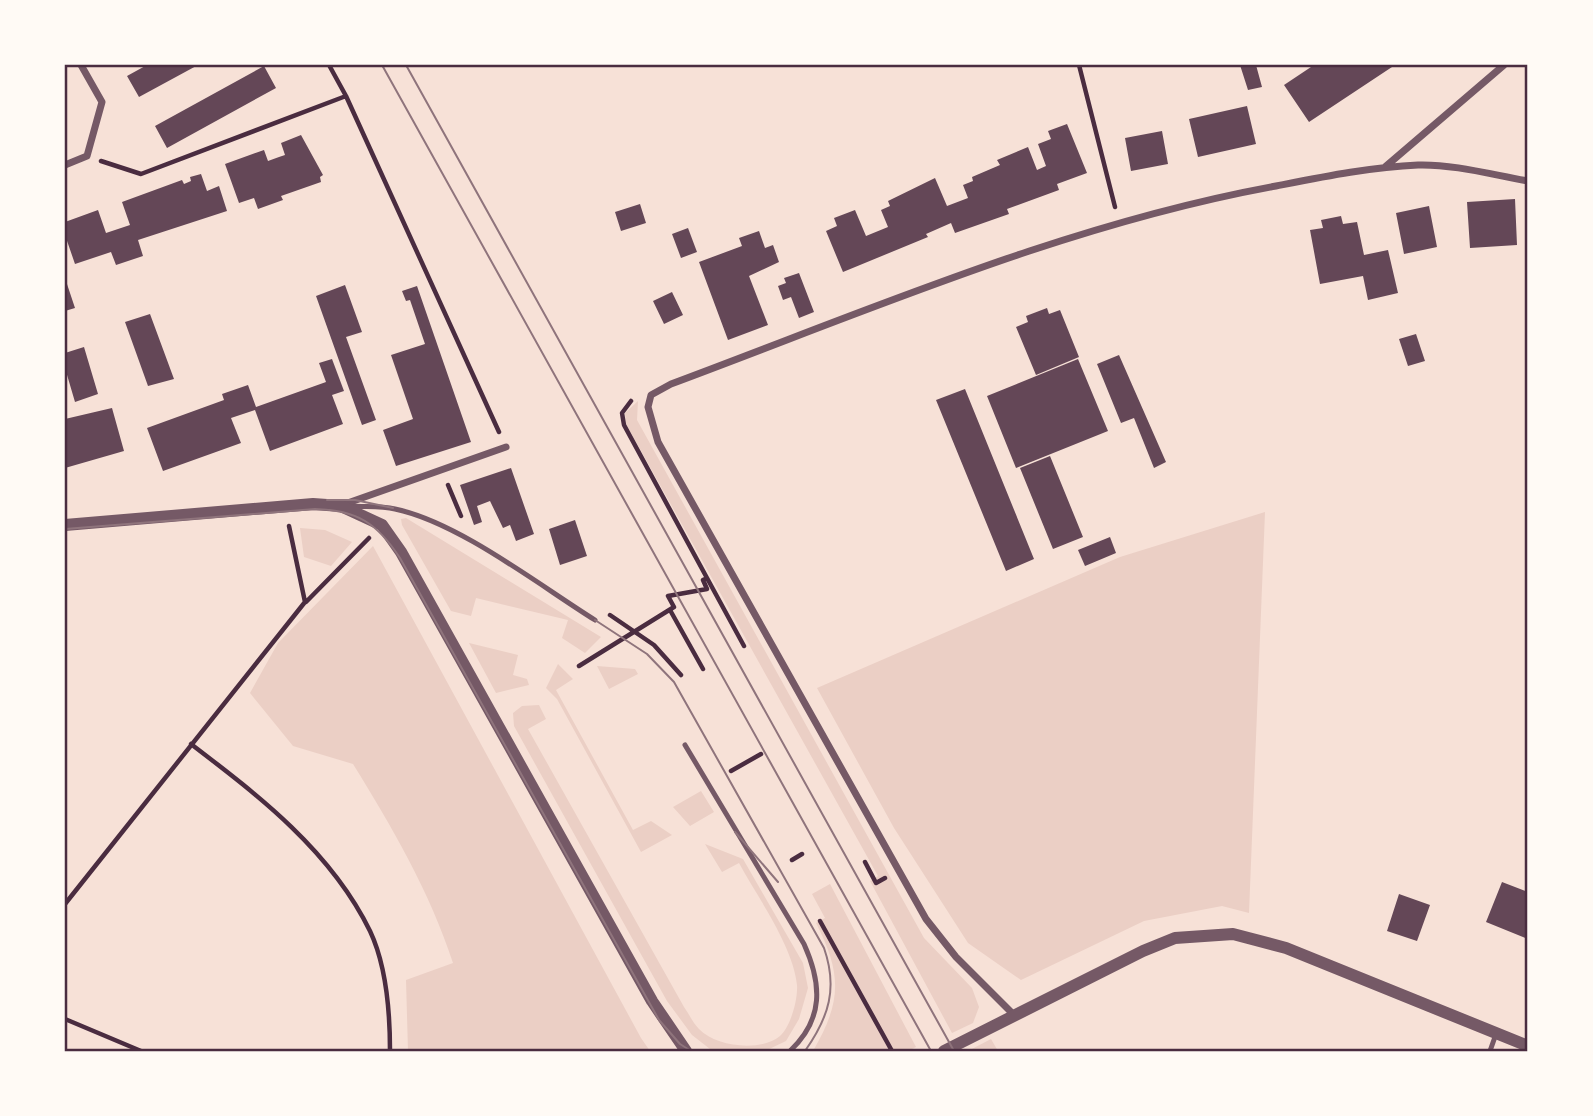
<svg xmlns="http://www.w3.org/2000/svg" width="1593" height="1116" font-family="'PT Sans',sans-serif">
<rect width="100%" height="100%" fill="#f7e1d7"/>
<path fill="#ebcfc5" d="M638,401l-1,19 287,518 48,50 7,19 -6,16 -21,10 -82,-152 8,-5 -252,-452 -1,-11z
M1265,512l-16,401 -27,-7 -78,15 -123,59 -53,-37 -74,-115 -77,-140 303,-131z
M406,518l195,119 -16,16 -23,-15 6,-18 -92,-22 -5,18 -20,-5 -49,-86 -1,-6z
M300,528l25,2 27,12 -21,24 -27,-9z
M373,546l268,492 9,13h-242l-2,-71 47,-17c-23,-71 -61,-136 -100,-199l-60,-18 -43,-53 28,-50z
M469,643l49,12 -5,20 14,4 2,6 -33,8z
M558,664l15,15 -17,11 77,140 18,-9 21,14 -31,17 -84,-153 -11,-11z
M597,666l38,3 3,5 -29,15z
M539,705l7,14 -18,10 156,278c5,7 9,16 15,22 17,18 62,23 81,7 11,-10 18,-37 17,-51 -4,-39 -39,-87 -58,-122l-17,9 -17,-28 38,15 60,104 5,25 -9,31 -13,22 -21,10 -55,-2 -18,-14 -25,-34 -153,-275 -1,-13 9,-7z
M701,791l13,21 -24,14 -17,-19z
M830,884l86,163 -8,4h-95c29,-50 29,-77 3,-128l9,-5 -13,-24z
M991,1039l7,12h-30z"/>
<path fill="#644757" d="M147,65h51l-59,32 -12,-21z
M1240,65h16l6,22 -14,3z
M1314,65h77l1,2 -83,55 -25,-37z
M264,66l12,22 -109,60 -12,-22z
M1247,106l9,38 -58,13 -9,-38z
M1067,124l20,49 -30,11 2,6 -52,19 2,5 -54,19 -4,-10 -25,11 2,3 -85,35 -17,-41 11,-5 -3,-8 21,-8 11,26 22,-9 -7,-17 9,-4 -2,-5 47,-23 12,28 21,-8 -5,-13 10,-4 -1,-4 28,-12 -3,-5 31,-13 9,23 9,-4 -8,-22 13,-5 -3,-8z
M1162,131l6,33 -37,7 -6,-33z
M301,135l22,40 -3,2 1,5 -40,14 2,4 -25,9 -4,-11 -15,5 -14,-39 39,-14 4,11 11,-4 6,-2 -4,-12z
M201,174l6,17 12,-5 8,25 -89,29 5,16 -27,9 -5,-13 -36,12 -10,-29v-13l33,-12 8,23 24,-8 -8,-23 60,-22 2,4 7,-3 -1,-4z
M1515,199l2,46 -47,3 -3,-46z
M640,204l6,19 -25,8 -6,-19z
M1429,206l8,41 -33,7 -8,-41z
M1341,216l2,8 14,-2 7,33 24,-5 10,43 -30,7 -5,-24 -43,8 -10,-54 13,-2 -2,-8z
M688,228l9,24 -16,6 -9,-24z
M759,231l6,17 8,-3 6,17 -30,14 19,49 -40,15 -29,-78 43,-16 -3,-8z
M799,273l15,39 -15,6 -8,-21 -8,3 -5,-14 8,-3 -2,-5z
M67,284l8,24 -10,3v-26z
M345,285l17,47 -16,5 30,83 -14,5 -46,-129z
M417,286l54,156 -75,24 -13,-36 30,-11 -22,-64 34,-11 -15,-44 -4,1 -4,-10z
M672,292l11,23 -19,9 -11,-23z
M1047,308l2,6 11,-4 19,47 -43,18 -20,-48 12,-5 -2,-6z
M150,314l24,65 -26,7 -23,-64z
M1416,334l9,27 -17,5 -9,-27z
M84,347l14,47 -23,8 -10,-34v-15z
M1119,355l47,107 -12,6 -20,-50 -13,5 -24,-59z
M332,359l12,32 -12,4 11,29 -73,27 -15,-41 -24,8 10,25 -78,28 -16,-43 77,-28 -2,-6 26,-9 8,22 70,-25 -7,-19z
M1078,359l30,72 -92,37 -29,-72z
M965,389l69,170 -28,12 -70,-171z
M112,408l12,43 -59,17v-49z
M1050,456l33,81 -30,12 -33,-81z
M511,468l23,66 -18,7 -6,-16 -7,3 -13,-27 -13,5 5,16 -8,3 -14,-40z
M575,520l12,36 -27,9 -11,-36z
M1110,537l6,16 -31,13 -7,-16z
M1502,882l26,10v47l-42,-17z
M1399,894l31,11 -13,36 -30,-10z"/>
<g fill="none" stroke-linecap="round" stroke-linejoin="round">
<path stroke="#4a2c40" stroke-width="4.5" d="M329,65l17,31 153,336
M1079,65l36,142
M101,161l40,13 205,-78
M448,485l13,31
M707,578l37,68
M306,602l63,-64
M670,610l33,59
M610,615l44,30 27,30
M579,666l95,-59 -6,-11 39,-7 -4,-9 4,-2 -83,-153 -2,-12 9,-12
M191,744c68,52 140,107 179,187 17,36 20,81 20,120
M731,771l30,-17
M792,860l10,-6
M865,862l11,21 9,-5
M65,904l240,-302 -16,-76
M820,921l72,130
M65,1019l76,32"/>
<path stroke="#755966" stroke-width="5" d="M352,506c14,1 29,0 43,3 63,13 144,76 200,111
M685,745l119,199c18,40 20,75 -14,107
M1490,1051l6,-17"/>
<path stroke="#755966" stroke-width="7" d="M65,165l22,-9 15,-54 -21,-37
M1385,167l119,-102
M342,505l164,-58
M1014,1015l-58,-58 -30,-38 -268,-477 -10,-35 3,-12 20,-11c199,-74 396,-160 605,-198 46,-9 95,-19 142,-21 36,-1 75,10 110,16"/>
<path stroke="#755966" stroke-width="12" d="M65,525l248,-21 28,2 41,19 19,27 251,449 34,50
M944,1051l199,-100 32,-13 58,-4 53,14 242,98"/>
<path stroke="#8f747c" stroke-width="2" d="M382,65l549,986
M406,65l548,986
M327,500h28l38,8
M65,529l250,-20c42,1 62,14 85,49l259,462 21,24 11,7
M595,620l52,34 27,28 150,266c14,40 5,69 -19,103
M735,832l43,50"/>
</g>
<rect width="1593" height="1116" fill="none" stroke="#fffaf5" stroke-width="133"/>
<rect x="66" y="66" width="1460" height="984" fill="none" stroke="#4a2c40" stroke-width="2.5"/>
</svg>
